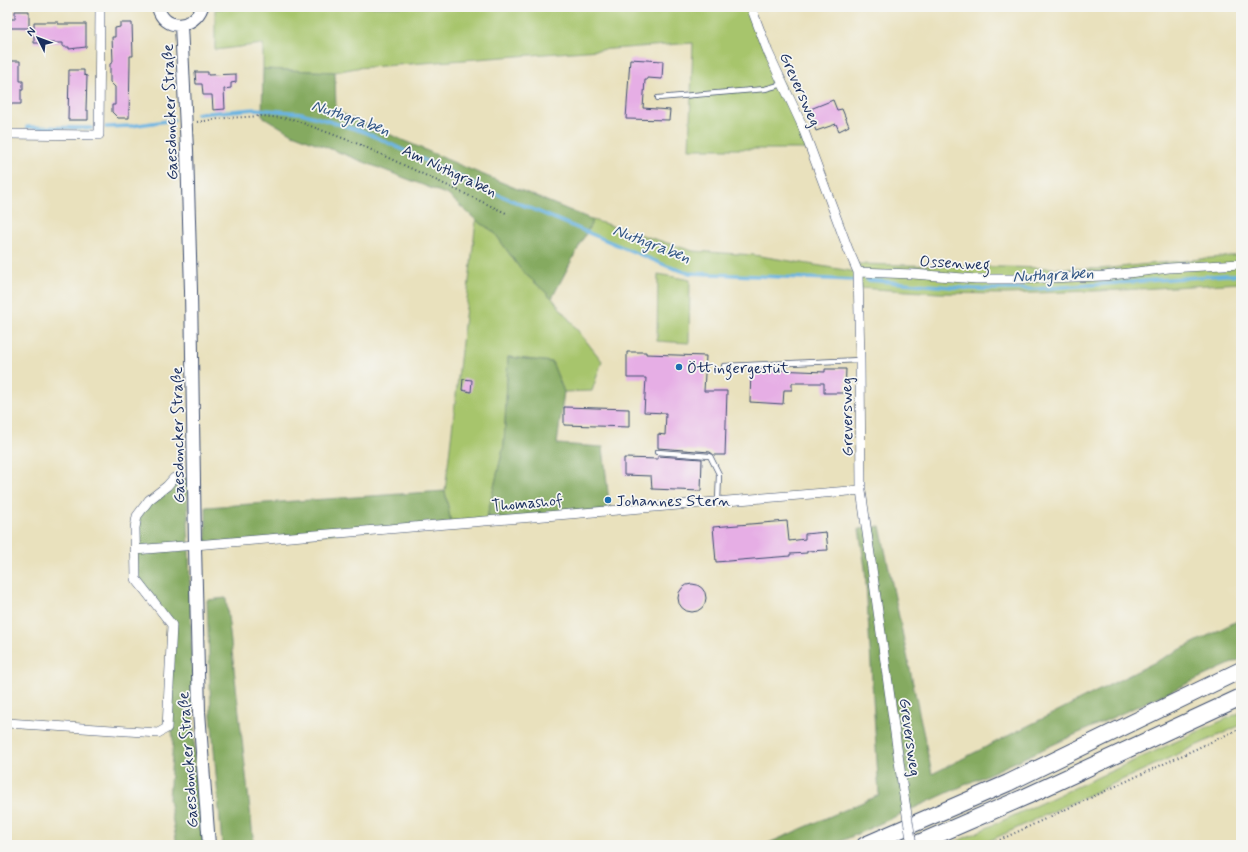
<svg xmlns="http://www.w3.org/2000/svg" width="1248" height="852" font-family="Mynerve,sans-serif">
<rect width="100%" height="100%" fill="#f6f6f2"/>
<filter id="ink" filterUnits="userSpaceOnUse"><feTurbulence type="fractalNoise" baseFrequency=".025" numOctaves="2"/><feDisplacementMap in="SourceGraphic" scale="8" xChannelSelector="R" yChannelSelector="G"/><feConvolveMatrix kernelMatrix="1 2 1 2 8 2 1 2 1" color-interpolation-filters="sRGB"/></filter>
<filter id="wash" filterUnits="userSpaceOnUse"><feTurbulence type="fractalNoise" baseFrequency=".012" numOctaves="4" result="noise"/><feDisplacementMap in="SourceGraphic" scale="16" xChannelSelector="R" yChannelSelector="G"/><feGaussianBlur stdDeviation="0.9" result="paint"/><feColorMatrix in="noise" values="0 0 0 0 0 0 0 0 0 0 0 0 0 0 0 0 0 1.4 0 .05"/><feComposite in="paint" operator="in"/></filter>
<g filter="url(#wash)">
<rect width="100%" height="100%" fill="#e9e1bd"/>
<path fill="#a7c56c" stroke="#617a65" d="M245,7h504l62,142h-122l4,-106 -337,25 -21,4 -72,-3v-25l-48,6v-41z
M476,220l18,12 27,38 31,28 50,63 -10,30 -28,1 -12,-30 -44,-5 -4,88 -18,76 -35,2 -6,-32z
M593,220l100,31 61,4 103,17 -2,-8 245,5 141,-14v28l-119,7 -116,4 -67,-1 -81,-5v-8l-170,-7 -21,-7 -80,-34z
M658,274l32,6 -1,63 -32,-2z
M1241,712v13l-261,120h-31z"/>
<path fill="#85aa60" stroke="#506c5f" d="M263,69l72,3 1,39 126,55 131,54 -41,78 -31,-28 -27,-38 -18,-12 -28,-25 -158,-62 -28,-17z
M508,357l44,5 12,30 -7,52 46,3 7,64 -124,10 18,-76z
M174,478h13l8,294 9,73h-27l-8,-46 4,-59 -1,-9 -5,-3 5,-103 -36,-46 1,-63z
M445,491l6,32 -245,22v-38z
M880,526l52,248 309,-155v40l-408,186h-69l115,-50 -14,-227 -6,-39z
M226,598l28,247h-32l-11,-131 -4,-114z"/>
<g fill="none" stroke-linecap="round" stroke-linejoin="round">
<path stroke="#6ab4e2" stroke-width="3.5" d="M197,114l58,-5 46,4 64,19 123,58
M27,127l65,1
M106,127l25,-1 43,-6
M497,194l170,72 21,7 166,7
M867,280l108,9h61l189,-14h16"/>
</g>
<g id="blocks">
<path fill="#e6aee5" d="M15,11h14v17h-19v-9h5z
M34,22h24v2h28v23l-17,2v-2h-6v-4h-29z
M120,23h12l1,33h-3v6l-1,56h-11l-6,-6v-7h3v-18l-5,-5v-18l3,-2 -1,-25h3v-9l5,-1z
M630,59l33,2 -1,18 -15,-1v2h-2l-2,28 27,2 -1,10 -43,-1z
M11,61h9v20h3v9h-2v14h-14v-38h4z
M69,70h15v5l3,1 -1,34h2v10h-20z
M195,72h13v3l28,-1v8l-5,1v5l-7,1 1,20 -12,1 -1,-15h-9l-1,-11h-6z
M833,100l4,10 5,-1 7,17 -10,5 -3,-7 -20,7 -8,-21z
M627,352h19v2l60,2 -2,35h23l-2,64h-11l-4,-3 -52,-4v-14l7,1 1,-22 -22,-1 2,-34h-19z
M751,369l74,3v-3h21l-1,24h-21v-10h-32v7h-8l-1,14 -33,-2z
M463,379l9,1 -1,12 -9,-2z
M564,407l65,2v18l-65,-2z
M658,456l44,3 -1,32 -49,-2 -1,-13 -27,-1v-17l34,1z
M787,521l2,20 16,-2v-5l21,-2 2,18 -21,1v2l-17,1v2l-74,6 -3,-35z
M678 598a14 14 0 1 1 28 0a14 14 0 1 1-28 0Z"/>
</g>
</g>
<g filter="url(#ink)">
<use href="#blocks" fill-opacity="0" stroke="#3a4a6c" stroke-width="1"/>
<g fill="none" stroke-linecap="round" stroke-linejoin="round">
<defs>
<path id="service" d="M658,98l107,-9 18,-5
M724,366l136,-6
M657,452l53,4 9,18 -1,28"/>
<path id="minor" d="M751,7l17,45 33,71 47,126 10,23 2,88 1,130 42,300
M7,134l92,1 1,-128
M858,272l55,2 63,5h43l85,-3 65,-8 72,-4
M135,550l726,-60
M7,723l151,10 9,-5 5,-103 -36,-46 -1,-51 2,-12 12,-16 18,-14 7,-8"/>
<path id="secondary" d="M158,7c6,25 36,22 44,0
M181,25l6,125 4,141 4,255 4,166 10,133"/>
<path id="motorway" d="M865,845l143,-62 233,-113
M914,845l113,-49 214,-99"/>
</defs>
<use href="#service" stroke="#3a4a6c" stroke-width="6"/>
<use href="#minor" stroke="#3a4a6c" stroke-width="10"/>
<use href="#secondary" stroke="#3a4a6c" stroke-width="14"/>
<use href="#motorway" stroke="#3a4a6c" stroke-width="18"/>
<path stroke="#3a4a6c" stroke-width="2" stroke-dasharray="1 3" stroke-linecap="butt" d="M197,122l29,-4 36,-2 30,3 69,26 147,69
M989,845l252,-117"/>
<use href="#service" stroke="#fff" stroke-width="4.5"/>
<use href="#minor" stroke="#fff" stroke-width="9"/>
<use href="#secondary" stroke="#fff" stroke-width="12"/>
<use href="#motorway" stroke="#fff" stroke-width="16"/>
<defs>
<path id="minor-bridge" d="M903,790l9,55"/>
</defs>
<use href="#minor-bridge" stroke="#3a4a6c" stroke-width="10" stroke-linecap="butt"/>
<use href="#minor-bridge" stroke="#fff" stroke-width="9"/>
</g>
</g>
<g fill="#1f6fb2" stroke="#f6f6f2" stroke-width="1.5">
<circle cx="679" cy="367" r="4"/>
<circle cx="608" cy="500" r="4"/>
</g>
<g text-anchor="middle" stroke-width="3.5" stroke-linejoin="round" paint-order="stroke">
<g font-size="16" fill="#1b2f5e" stroke="#f6f6f2">
<text transform="translate(801 89) rotate(66)" y="6">Greversweg</text>
<text transform="translate(169 112) rotate(-92)" y="6">Gaesdoncker Straße</text>
<text transform="translate(450 170) rotate(25)" y="6">Am Nuthgraben</text>
<text transform="translate(955 262) rotate(3)" y="6">Ossenweg</text>
<text transform="translate(846 417) rotate(-91)" y="6">Greversweg</text>
<text transform="translate(177 435) rotate(-91)" y="6">Gaesdoncker Straße</text>
<text transform="translate(527 502) rotate(-5)" y="6">Thomashof</text>
<text transform="translate(911 737) rotate(82)" y="6">Greversweg</text>
<text transform="translate(187 760) rotate(-94)" y="6">Gaesdoncker Straße</text>
</g>
<g font-size="16" fill="#1b2f5e" stroke="#f6f6f2" text-anchor="start">
<text x="687" y="373">Öttingergestüt</text>
<text x="616" y="506">Johannes Stern</text>
</g>
<g font-size="17" font-style="italic" fill="#335786" stroke="#f6f6f2">
<text transform="translate(351 117) rotate(19)" y="6">Nuthgraben</text>
<text transform="translate(652 243) rotate(21)" y="6">Nuthgraben</text>
<text transform="translate(1053 274) rotate(-3)" y="6">Nuthgraben</text>
</g>
</g>
<rect width="1248" height="852" fill="none" stroke="#f6f6f2" stroke-width="24"/>
<g transform="translate(38 38) rotate(312)" stroke="#f6f6f2" stroke-width="3" paint-order="stroke">
<path d="M0-3L7 15L0 10L-7 15Z" fill="#1b2f5e"/>
<text y="-6" font-size="11" font-weight="bold" text-anchor="middle" fill="#1b2f5e">N</text>
</g>
</svg>
